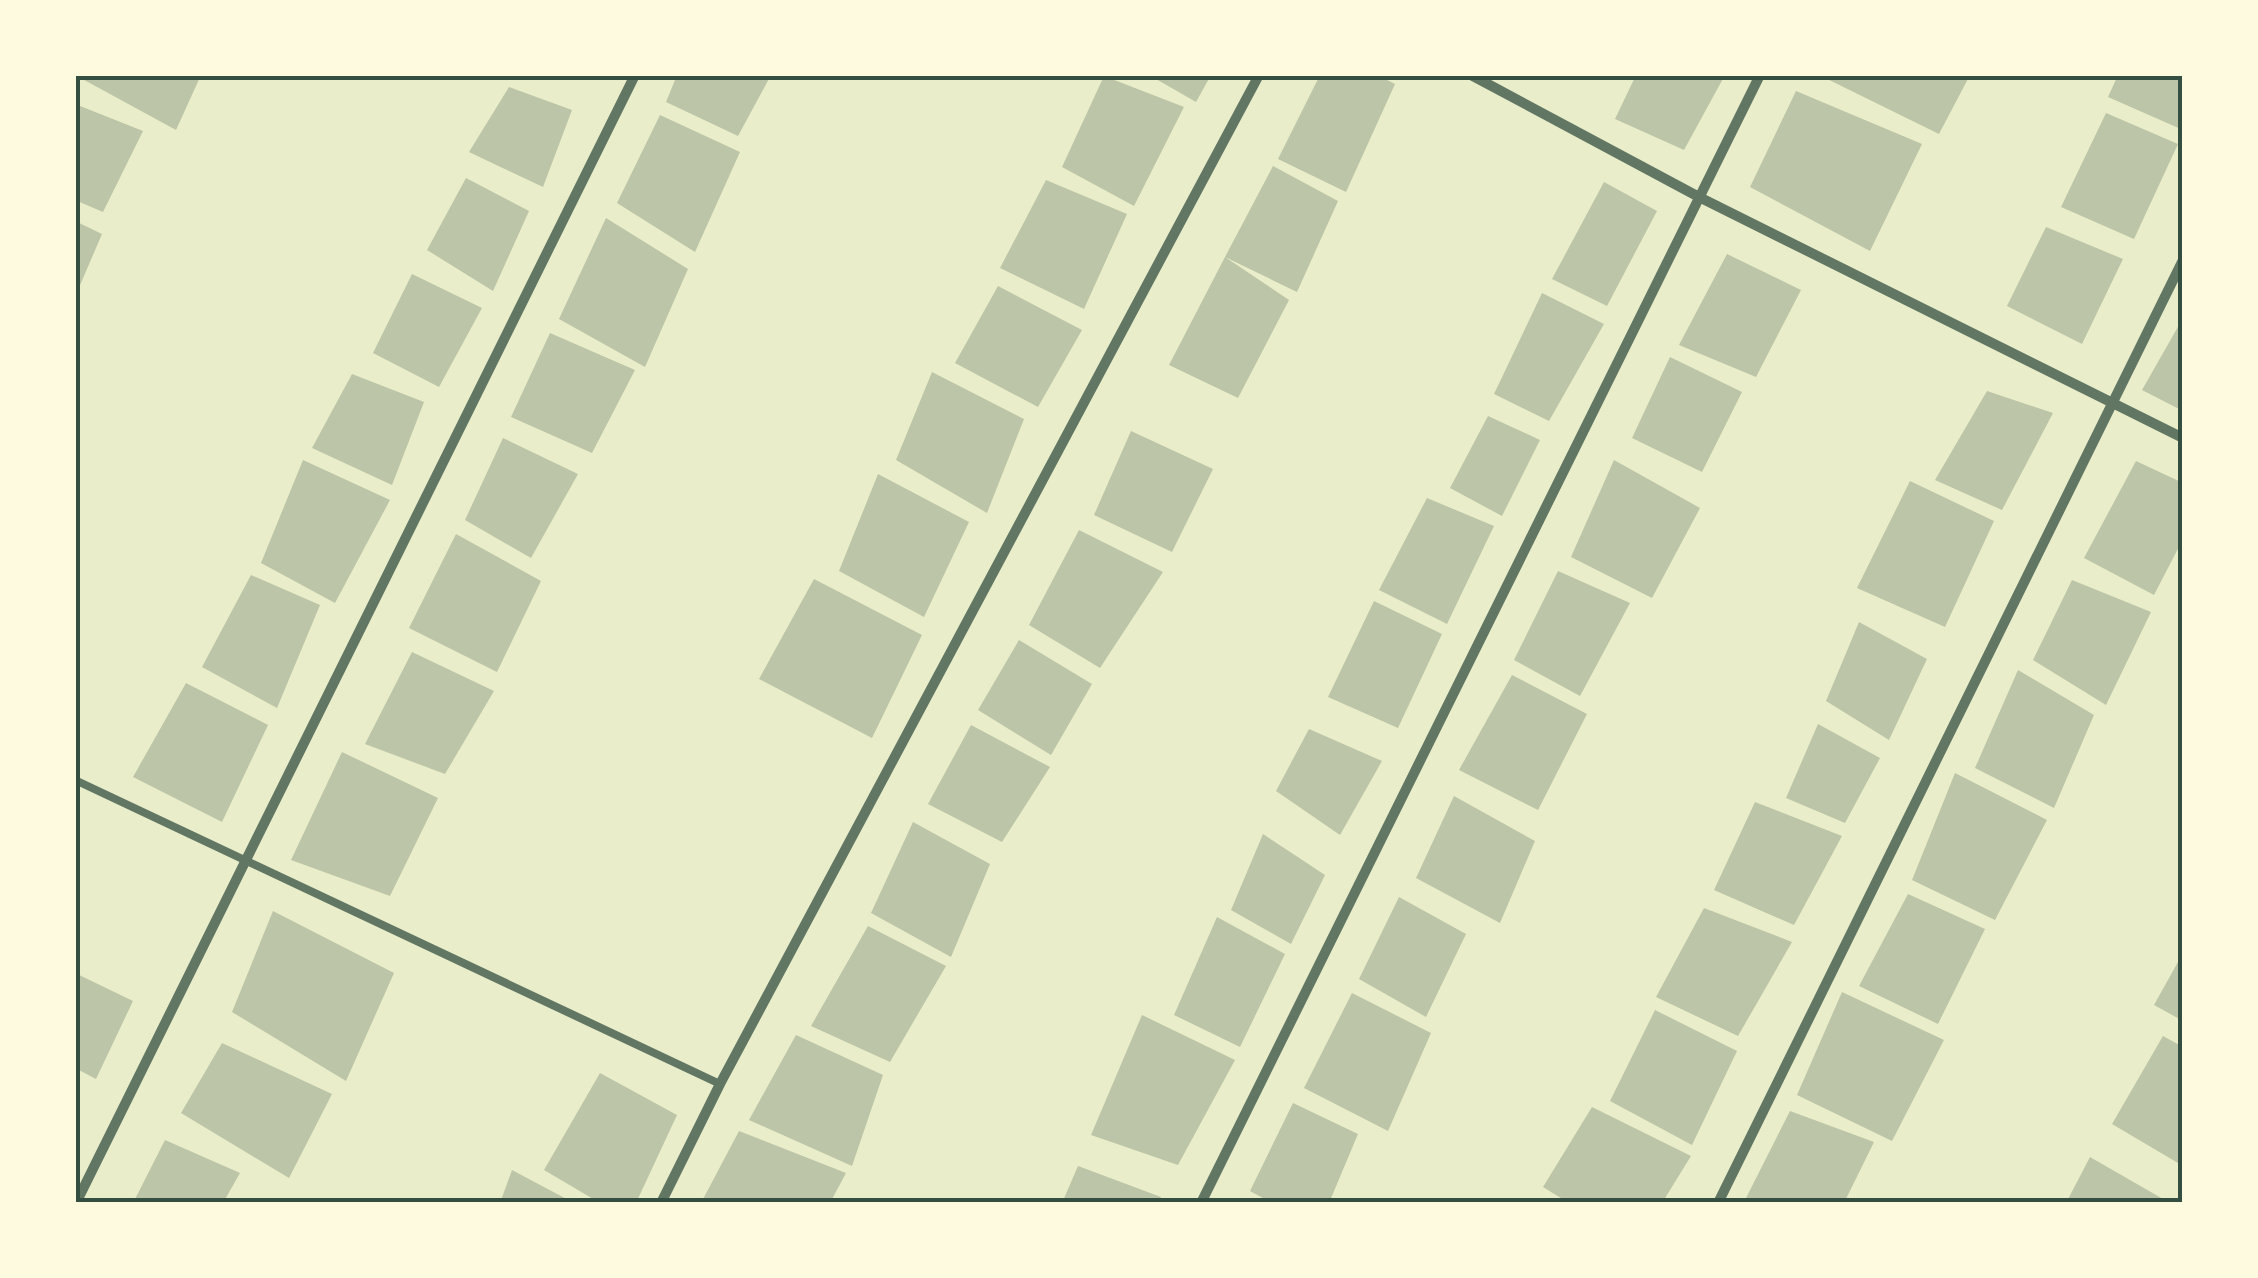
<svg xmlns="http://www.w3.org/2000/svg" width="2258" height="1278" font-family="'PT Sans Narrow',sans-serif">
<rect width="100%" height="100%" fill="#e9edc9"/>
<path fill="#bcc5a7" d="M75,75h126l-25,55z
M677,75h94l-33,61 -72,-34z
M1149,75h62l-15,27z
M1320,75h57l18,9 -49,108 -68,-33z
M1636,75h89l-41,75 -69,-31z
M1819,75h151l-31,59z
M2118,75h65v55l-75,-33z
M1104,76l80,31 -50,99 -72,-39z
M509,87l63,23 -29,77 -74,-35z
M1796,91l126,53 -52,107 -120,-64z
M75,104l68,27 -40,81 -28,-12z
M2106,113l72,31 -44,95 -73,-32z
M660,115l80,37 -45,100 -78,-49z
M1273,166l65,35 -41,91 -72,-35z
M466,178l63,33 -36,80 -66,-41z
M1046,180l81,34 -43,95 -84,-41z
M1604,182l53,29 -50,95 -55,-27z
M606,218l82,51 -43,98 -86,-48z
M75,221l27,13 -27,63z
M2046,227l77,32 -41,85 -75,-38z
M1727,254l74,36 -45,87 -77,-32z
M1225,257l64,43 -51,98 -69,-33z
M412,274l70,34 -43,79 -66,-34z
M998,286l84,44 -44,77 -83,-44z
M1542,293l62,31 -55,97 -55,-27z
M2183,318v93l-41,-21z
M550,333l85,37 -43,83 -81,-36z
M1670,357l72,35 -40,80 -70,-34z
M932,372l92,47 -37,94 -91,-53z
M352,374l72,28 -32,83 -80,-37z
M1987,391l66,22 -51,97 -67,-30z
M1488,416l52,24 -38,76 -52,-28z
M1131,431l82,38 -41,83 -78,-37z
M503,438l75,36 -47,84 -66,-38z
M303,460l87,40 -55,103 -74,-40z
M1614,460l86,48 -48,90 -81,-41z
M2136,461l47,22v56l-29,56 -70,-37z
M878,474l91,48 -45,95 -85,-46z
M1910,481l84,40 -49,106 -88,-39z
M1427,498l67,28 -47,98 -68,-34z
M1079,530l84,42 -63,96 -71,-43z
M456,534l85,47 -44,91 -88,-44z
M1558,571l72,32 -50,93 -66,-36z
M251,575l69,30 -43,103 -75,-41z
M814,579l108,56 -50,103 -113,-59z
M2072,580l79,32 -45,93 -73,-45z
M1374,601l68,33 -44,94 -70,-31z
M1859,622l68,37 -38,81 -63,-39z
M1019,640l73,44 -41,71 -73,-45z
M412,652l82,39 -49,83 -80,-30z
M2018,670l76,45 -40,93 -79,-40z
M1512,675l75,39 -49,96 -79,-40z
M186,683l82,42 -46,97 -89,-45z
M1818,724l62,34 -35,65 -59,-25z
M971,725l79,42 -48,75 -74,-38z
M1309,729l73,32 -42,74 -64,-44z
M342,752l96,46 -48,98 -99,-36z
M1955,773l92,47 -52,100 -83,-40z
M1454,796l81,45 -35,82 -84,-45z
M1755,802l87,34 -48,89 -80,-35z
M913,822l77,42 -39,93 -80,-44z
M1263,834l62,41 -34,69 -60,-34z
M1908,894l77,35 -47,95 -79,-38z
M1399,897l67,37 -40,83 -67,-38z
M1704,908l88,34 -54,94 -82,-39z
M273,911l121,62 -48,108 -114,-69z
M1217,917l68,37 -45,93 -66,-32z
M868,926l78,40 -56,96 -79,-36z
M2183,953v68l-29,-16z
M75,973l58,28 -37,78 -21,-11z
M1842,992l102,48 -52,101 -95,-46z
M1352,993l79,40 -43,98 -84,-43z
M1655,1010l82,41 -45,94 -82,-44z
M1142,1015l93,45 -57,105 -87,-30z
M796,1035l87,40 -31,91 -103,-46z
M2163,1036l20,11v119l-71,-42z
M222,1043l110,51 -43,84 -108,-65z
M600,1073l77,42 -41,88h-36l-56,-33z
M1293,1103l65,31 -29,69h-57l-22,-12z
M1592,1107l99,49 -29,47h-93l-26,-16z
M1790,1111l84,31 -30,61 -99,-3z
M739,1131l107,42 -16,30h-129z
M165,1140l75,33 -17,30h-90z
M2090,1157l73,42 -3,4h-94z
M1078,1166l83,31 -3,6h-96z
M512,1170l62,33h-74z"/>
<g fill="none" stroke-linecap="round" stroke-linejoin="round">
<path stroke="#617663" stroke-width="8" d="M75,780l645,304"/>
<path stroke="#617663" stroke-width="10" d="M1471,75l228,122 484,241
M76,1203l559,-1128
M661,1203l59,-119 539,-1009
M1201,1203l559,-1128
M1718,1203l465,-943"/>
</g>
<rect width="2258" height="1278" fill="none" stroke="#fefae0" stroke-width="155"/>
<rect x="78" y="78" width="2102" height="1122" fill="none" stroke="#344e41" stroke-width="4"/>
</svg>
